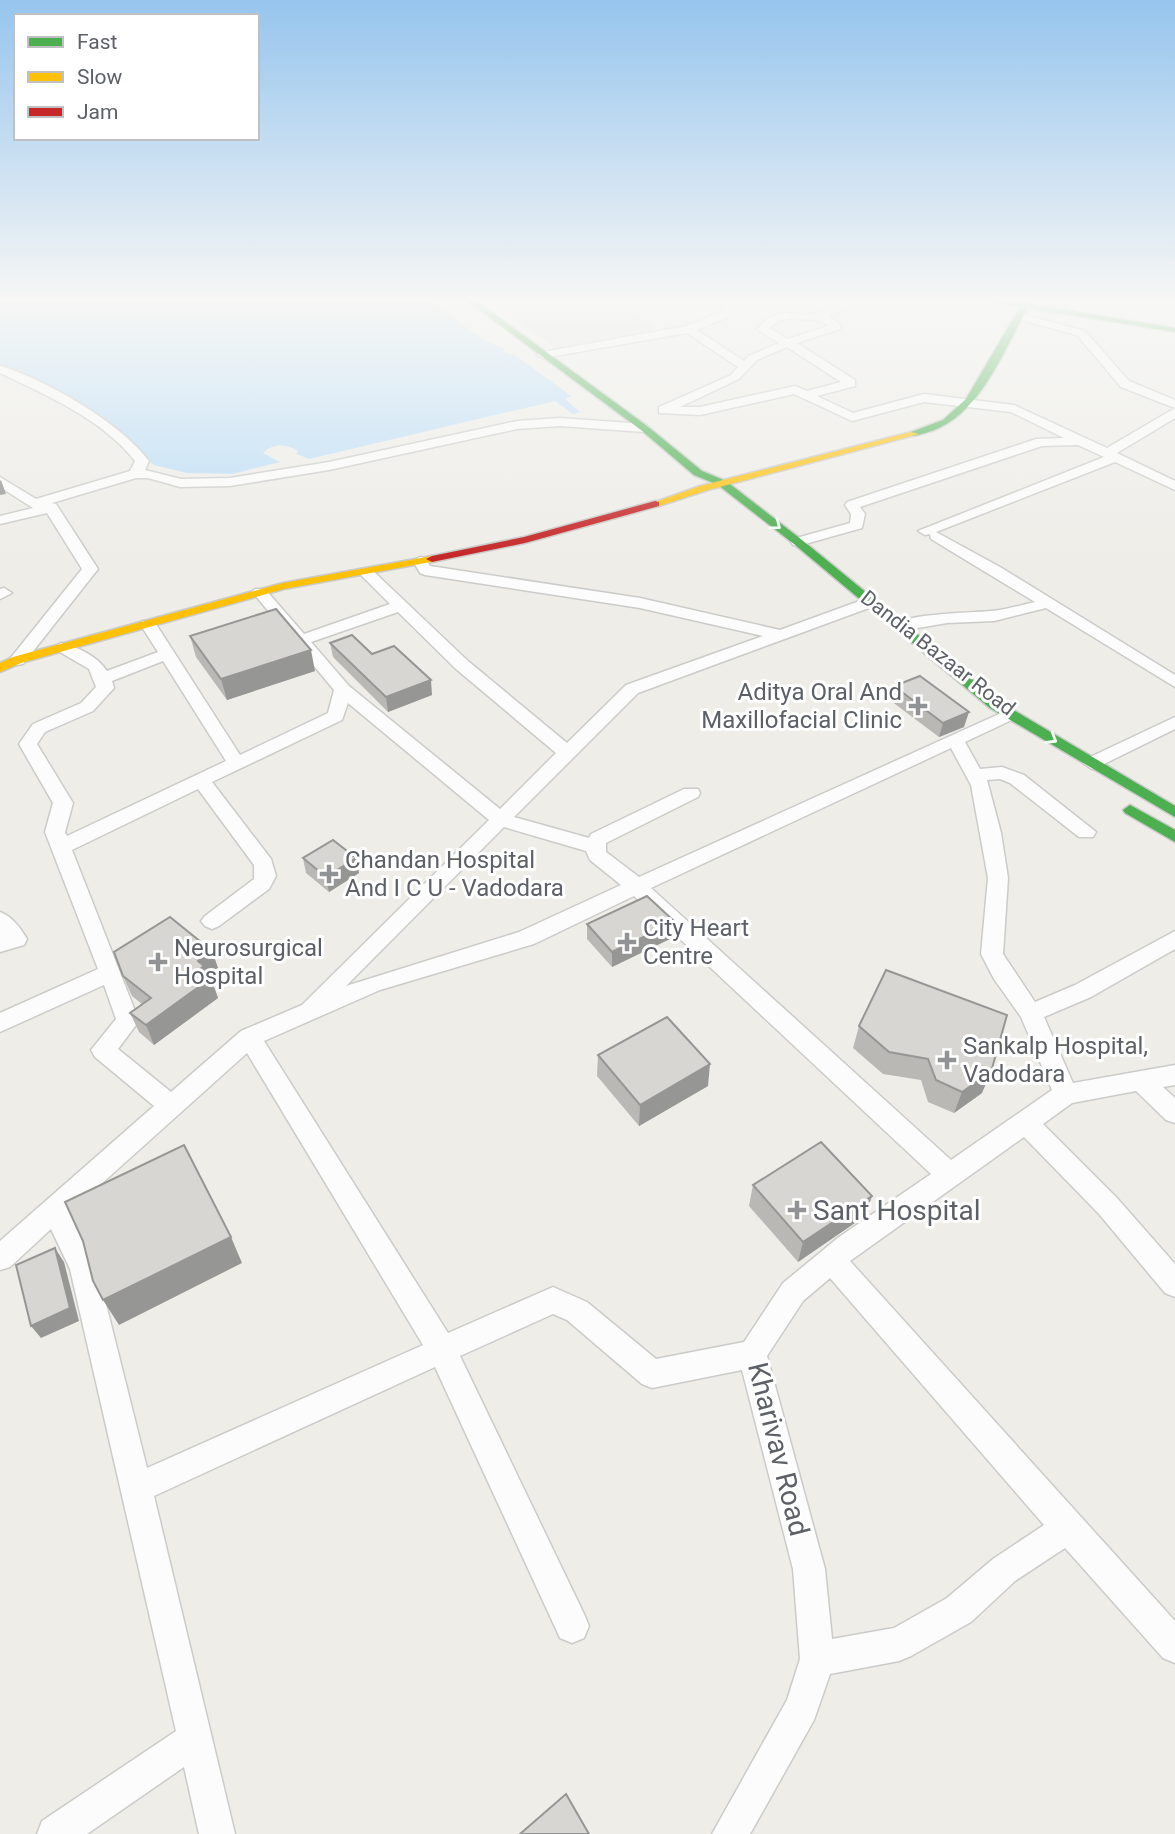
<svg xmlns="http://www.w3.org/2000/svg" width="1175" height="1834" font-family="Roboto,sans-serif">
<rect width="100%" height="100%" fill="#eeede8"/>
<path fill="#e1dfd8" d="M487,299h123l47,30 -102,19z"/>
<path fill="#bcdef8" d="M0,299h437l3,2 -6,2 46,35 26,12 -5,2 14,3 56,41 -6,3 15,13 -7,2 -18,-13 -246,58 -12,-5 1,-3c-11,-7 -25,-8 -35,2l17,9 -48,12 -45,-1 -33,-8 -68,-56 -86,-42z"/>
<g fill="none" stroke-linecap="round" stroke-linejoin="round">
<defs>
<path id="street" d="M733,299h11l-17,18 -30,13 47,31 5,-5 30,-13 -22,-14c23,-27 39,-9 62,-17 13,-4 22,-13 36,-13l-9,9 -17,8 11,9v4l-43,14 58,37v6l-38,10 36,17 71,-19 90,11 93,43 68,-40v10l-58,35 58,28v9l-60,-28 -179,70 64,35 175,108v12l-129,-79 -52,13 -47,2 -47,8 -8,-5c13,-13 78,-13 99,-15 15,-1 30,-6 44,-9l-104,-63 -1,-5 -5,1 -7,-4 186,-74 -26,-12 -36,1 -182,61 5,7 -3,14 -64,18 -5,-1 -2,-3 2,-3 57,-16 1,-9 -6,-9 2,-3 189,-63 28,-1 -53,-26 -87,-10 -72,19 -58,-27 -94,21 -41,-2v-6l72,-32 7,-8 -51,-34 -144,25 -6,-3 6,-3 143,-26 33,-13zM791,318l31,3 6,5 -40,13 -19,-11 10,-7zM787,347l54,35 -34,9 -12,-5 -95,21h-20l59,-28 18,-19z
M1021,314l64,17 44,50 46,19v8l-54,-21 -44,-52 -60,-16v-4z
M0,366c45,13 121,57 149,95l-4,9 36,9 49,-1 99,-16 188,-41 43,-3 84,6 6,4 -6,4 -84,-6 -43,3 -188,41 -99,16 -50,1 -32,-9h-12l-84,25 4,1 42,65 -75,95 -6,1 -8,-5 73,-91 -35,-56 -47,11v-8l33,-8 -33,-21v-10l36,22 94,-28 5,-10c-33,-42 -87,-65 -135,-88z
M420,557l5,1 5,8 210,32 140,32 85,-31 6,-2 8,5 -2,3 -239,88 -124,124 75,21 2,-4 93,-45h14l2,4 -2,4 -92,46v9l33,25 371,-168 9,5 -3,4 -51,24 15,27 22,-2 22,8 72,57 -3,5h-14l-69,-54 -10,-4 -13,1 14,53 7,45 -5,76 32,48 40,-17 100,-54v18l-84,48 -47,20 29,66 102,-18v20l-12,2 12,11v25l-9,-3 -30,-29 -64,12 -29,21 74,74 58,66v33l-10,-4 -66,-79 -75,-77 -174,124 325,360v42l-12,-5 -98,-110 -50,33 -44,41 -60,34 -12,5 -69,13 -16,46 -64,114h-38l75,-134 13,-41 -7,-90 -51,-199 -90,18 -10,-4 -75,-64 -14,-6 -93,42 124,258 5,12 -5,12 -12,5 -12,-5 -125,-271 -281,129 81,338h-36l-15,-67 -97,67h-50l5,-13 134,-90 -106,-462 -19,-40 -41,38 -10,3v-29l154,-135 -59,-49 -4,-7 25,-31 -12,-34 -104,47v-19l98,-44 -53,-137 8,-29 -34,-59 14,-20 48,-21 15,-16 -7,-18 -36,-21 8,-5c18,5 35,12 46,28l51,-19 -18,-28 2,-3h12l86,134 88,-42 6,-23 -79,-95 -3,-3 3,-3h10l39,45 86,-30 -31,-31 3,-3h10l96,91 99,82 59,-58 137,-49 -123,-28 -215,-33 -5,-2 -7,-12zM398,612l58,57 100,84 -56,56 -151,-123 -38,-44zM163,661l63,100 -159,75 -2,-4 8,-29 -36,-59 8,-12 48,-21 21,-23 -2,-7zM348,703l141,117 -187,185 -61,26 -70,61 -53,-43 21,-28 -67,-171 126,-61 56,76v14l-49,37 -4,5 4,5 7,3 7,-3 50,-37 7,-13 -5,-17 -59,-77 130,-62zM951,748l20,37 17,93 -7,76 13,25 27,38 31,73 -101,70 -300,-272zM504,827l82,24 4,9 31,25 -102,47 -173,54zM634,896l297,278 -92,63 -56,46 -39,59 -88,17 -69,-57 -34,-15 -105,46 -184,-292 116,-51 154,-46zM247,1053l176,292 -276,123 -50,-200 -27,-56zM830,1278l214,247 -51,34 -46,39 -53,30 -62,11 -7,-70 -58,-213 36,-55z
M4,588l8,5 -12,6v-10z
M1175,717v12l-77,38 -6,2 -9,-6 3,-4z
M0,912c12,4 21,17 27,27l-3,6 -24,7z"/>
<path id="fast" d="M465,299h9l173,127 55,45 24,10 76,59 198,162 175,104v11l-185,-109 -196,-164 -76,-59 -24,-10 -53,-45z
M982,299l41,4 2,-4h8l-3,5 145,24v4l-147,-24c-26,44 -46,104 -96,123 -8,2 -14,5 -21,5v-4l32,-12 23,-21 54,-92z
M1130,805l45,25v12l-50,-29 -2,-3z"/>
<path id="slow" d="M911,432l8,2 -211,56 -49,16 -9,-2 50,-18z
M432,556l6,3 -2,2 -152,28 -263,74 -21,9v-9l13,-6 270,-74z"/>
<path id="jam" d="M655,501l4,1v4l-134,37 -93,19 -6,-3 6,-3 92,-19z"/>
</defs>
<use href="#street" stroke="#cbcbca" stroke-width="3"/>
<use href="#fast" stroke="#c9cac9" stroke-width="3"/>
<use href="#slow" stroke="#c9cac9" stroke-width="3"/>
<use href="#jam" stroke="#c9cac9" stroke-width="3"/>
<use href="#street" fill="#fcfcfc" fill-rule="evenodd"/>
<use href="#fast" fill="#4caf50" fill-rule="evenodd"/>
<use href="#slow" fill="#ffc107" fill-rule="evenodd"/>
<use href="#jam" fill="#c62828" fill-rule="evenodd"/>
</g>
<path fill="#b9b8b5" d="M190,636l125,35 -88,29 -31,-43z
M330,643l42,11 60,41 -44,17 -55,-55z
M894,686l70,41 -25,10 -48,-36z
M303,858h53l3,15 -30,19 -23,-19z
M587,924l87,13 -62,30 -25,-28z
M212,951l7,20 -9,6 8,21 -64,47 -15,-13 -9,-19 12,-9 -10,-8 -9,-20z
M886,970l96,123 -28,20 -26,-11 -7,-22 -38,-6 -30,-26 6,-22z
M598,1055l110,31 -69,40 -42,-50z
M753,1185l112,31 -67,46 -49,-56z"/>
<path fill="#969694" d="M1,480l5,14 -6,1v-14z
M311,650l4,21 -88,29 -6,-21z
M431,680l1,15 -44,17 -2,-15z
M969,712l-5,15 -25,10 4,-14z
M356,858l3,15 -30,19 -3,-15z
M675,922l-1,15 -62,30v-15z
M212,951l7,20 -10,7h2l7,20 -64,47 -8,-20 52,-64z
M710,1064l-2,22 -69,40 1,-21z
M991,1072l-9,21 -28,20 8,-21z
M872,1196l-7,20 -67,46 5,-20z
M231,1237l11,26 -123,62 -16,-25z
M55,1248l9,14 15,59 -38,17 -10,-12z"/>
<path fill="#d7d6d3" stroke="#969694" stroke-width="2" d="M276,609l35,41 -90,29 -31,-43z
M352,635l20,19 22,-8 37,34 -45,17 -56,-54z
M920,676l49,36 -26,11 -49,-37z
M333,840l23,18 -30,19 -23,-19z
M647,896l28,26 -63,30 -25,-28z
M170,917l42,34 -14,10 6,5 -4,3 11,9 -65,47 -16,-12 21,-15 -28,-22 -9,-24z
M886,970l121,45 -16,57 -29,20 -26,-12 -8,-21 -39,-7 -30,-26z
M667,1017l43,47 -70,41 -42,-50z
M821,1142l51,54 -69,46 -50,-57z
M184,1145l47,92 -128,63 -10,-19 -10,-40 -18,-39z
M55,1248l15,60 -39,18 -15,-61z
M566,1794l23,40h-69z"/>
<defs><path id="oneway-chevron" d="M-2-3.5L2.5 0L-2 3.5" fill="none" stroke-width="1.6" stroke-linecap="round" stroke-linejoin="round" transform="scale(1.75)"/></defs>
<g stroke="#f6fbf6">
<use href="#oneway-chevron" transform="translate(776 525) rotate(37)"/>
<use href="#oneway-chevron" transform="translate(1052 739) rotate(31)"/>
</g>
<linearGradient id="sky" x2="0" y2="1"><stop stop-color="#96c5ee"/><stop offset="0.54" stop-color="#f7f7f5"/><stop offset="1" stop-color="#f7f7f5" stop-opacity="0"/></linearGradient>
<rect width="1175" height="556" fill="url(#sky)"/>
<g fill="#909294" stroke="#fff" stroke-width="2.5">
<path d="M914.5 695.5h7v7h7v7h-7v7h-7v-7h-7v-7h7z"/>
<path d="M325.5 863.5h7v7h7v7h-7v7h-7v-7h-7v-7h7z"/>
<path d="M623.5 931.5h7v7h7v7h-7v7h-7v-7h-7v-7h7z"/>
<path d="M154.5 951.5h7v7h7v7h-7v7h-7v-7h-7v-7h7z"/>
<path d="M943.5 1049.5h7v7h7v7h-7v7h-7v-7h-7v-7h7z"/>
<path d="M793.5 1199.5h7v7h7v7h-7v7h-7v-7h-7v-7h7z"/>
</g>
<g text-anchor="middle" stroke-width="6" stroke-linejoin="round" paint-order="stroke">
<g font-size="21" fill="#5d6167" stroke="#fff">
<text transform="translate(938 653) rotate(38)" y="7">Dandia Bazaar Road</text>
</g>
<g font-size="24" fill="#5d6167" stroke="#fff" text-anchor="start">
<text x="902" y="700" text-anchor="end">Aditya Oral And<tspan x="902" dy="28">Maxillofacial Clinic</tspan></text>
<text x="345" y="868">Chandan Hospital<tspan x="345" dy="28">And I C U - Vadodara</tspan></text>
<text x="643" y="936">City Heart<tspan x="643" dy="28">Centre</tspan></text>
<text x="174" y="956">Neurosurgical<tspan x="174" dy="28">Hospital</tspan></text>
<text x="963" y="1054">Sankalp Hospital,<tspan x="963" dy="28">Vadodara</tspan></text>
</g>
<g font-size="28" fill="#5d6167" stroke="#fff" text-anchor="start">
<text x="813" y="1220">Sant Hospital</text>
</g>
<g font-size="28" fill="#5d6167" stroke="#fff">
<text transform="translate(779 1449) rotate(76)" y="10">Kharivav Road</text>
</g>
</g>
<rect x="14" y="14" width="245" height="126" fill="#ffffff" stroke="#bec0c2" stroke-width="2"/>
<rect x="28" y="37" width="35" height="10" fill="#4caf50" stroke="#bec0c2" stroke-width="2"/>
<text x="77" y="49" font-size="21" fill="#5d6167">Fast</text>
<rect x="28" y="72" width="35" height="10" fill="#ffc107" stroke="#bec0c2" stroke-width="2"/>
<text x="77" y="84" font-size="21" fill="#5d6167">Slow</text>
<rect x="28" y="107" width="35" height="10" fill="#c62828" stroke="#bec0c2" stroke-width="2"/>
<text x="77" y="119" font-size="21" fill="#5d6167">Jam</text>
</svg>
